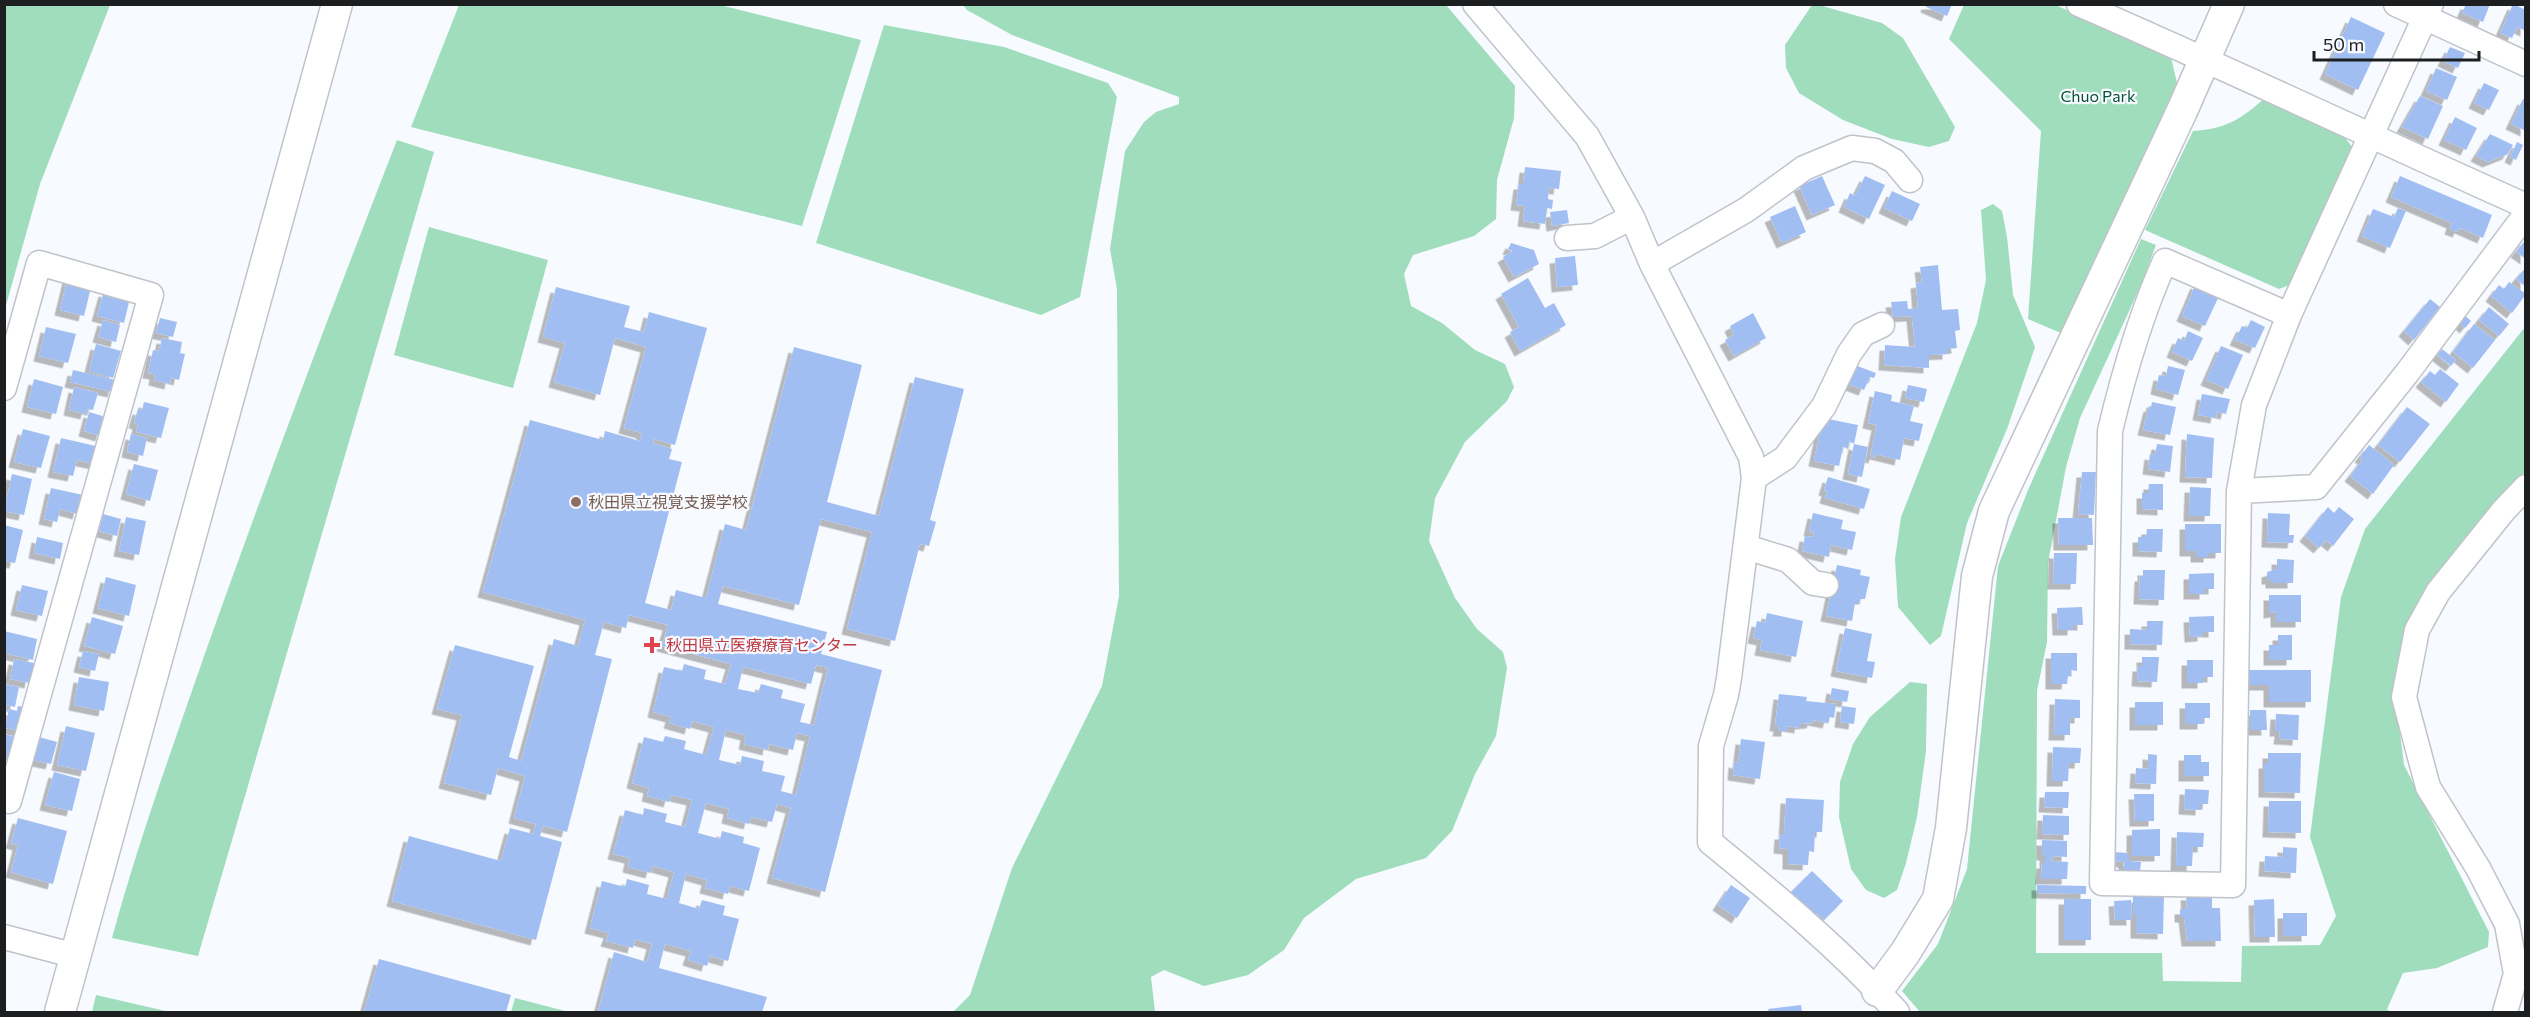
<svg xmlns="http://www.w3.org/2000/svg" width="2530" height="1017" font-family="Commissioner,'Noto Sans JP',sans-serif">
<defs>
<filter id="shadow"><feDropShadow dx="-5.5" dy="5.5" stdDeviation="0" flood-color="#0004"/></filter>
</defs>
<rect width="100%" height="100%" fill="#f7faff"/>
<path fill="#9fddbd" d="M5,4l105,1 -70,179 -35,125z
M459,5h261l141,35 -59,186 -391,-99z
M963,5h483l69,81 -1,32 -17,62 -1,39 -22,17 -61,19 -9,19 7,32 31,17 33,27 30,14 9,23 -7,14 -42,41 -30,56 -6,43 26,57 22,31 26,23 4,16 -11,68 -21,38 -23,57 -26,27 -70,21 -52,39 -20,32 -36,25 -44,11 -40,-16 -13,7 4,35h-202l17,-17 42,-127 90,-182 17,-90 -2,-307 -7,-40 15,-98 19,-29 12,-10 23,-8v-7l-167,-62 -45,-25z
M1812,5h7l63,18 21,15 52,89 -6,14 -20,6 -37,-8 -49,-19 -44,-27 -13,-25 -1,-23z
M1964,5h91l115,48 7,30 -114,251 -35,-15 13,-188 -92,-92z
M884,25l120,22 104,36 9,14 -37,200 -39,18 -225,-72z
M2265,98l77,36 11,14 -59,135 -15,6 -134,-59 48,-99c33,-2 48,-12 72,-33z
M397,140l37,12 -236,804 -86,-18c27,-99 62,-195 96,-293 60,-169 124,-338 189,-505z
M1993,204l9,7 5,26 6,58 22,52 -28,82 -40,94 -26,113 -11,9 -32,-38 -3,-48 6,-42 76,-194 9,-43 -5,-70z
M429,227l119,33 -35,128 -119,-33z
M2141,239l15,6 -14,38 -62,135 -14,49 -18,96 -1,79 -10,49 -1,262h126l1,28 78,1 1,-36 78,-1 16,-29 -26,-79 31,-240 24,-68 160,-202v145l-83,95 -37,63 -10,63 9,72 85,167 -1,15 -51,21 -34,5 -16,36 3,3h-470l-18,-21 36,-47 29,-75 31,-303 30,-76z
M1910,682l17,2 -1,67 -9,66 -11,46 -9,27 -13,8 -18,-8 -15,-21 -12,-52 1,-35 13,-38 17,-27z
M96,995l74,17h-78z
M515,998l54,14h-58z"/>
<path fill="#a1bef3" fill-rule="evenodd" filter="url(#shadow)" d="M1927,4h25l-5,12 -21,-9z
M2466,4h24l-7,18 -21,-9z
M2513,4l13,6v21l-9,-4 -5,11 -12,-5z
M2351,17l34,16 -27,57 -33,-16z
M2450,47l15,6 -7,15 -15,-7z
M2436,68l21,9 -10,23 -21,-9z
M2484,83l15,7 -10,20 -15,-7z
M2420,96l23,10 -15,33 -26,-12z
M2523,99l3,1v31l-15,-7z
M2455,117l22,11 -11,22 -22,-10z
M2490,134l23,11 -5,9 -20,8 -12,-6z
M2517,142l6,3 -7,15 -6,-3z
M1525,167l36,4 -2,18 -10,-1 -1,11 5,1 -1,9 -5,-1 -2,16 -22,-3 2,-15 -9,-1 3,-21h4z
M1822,176l13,29 -23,10 -13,-29z
M1865,176l20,9 -16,34 -25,-12 6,-14 5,3z
M2400,176l92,39 -9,23 -23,-10 -2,4 -8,-3 2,-6 -61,-26z
M1892,191l28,13 -8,17 -28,-13z
M1795,206l11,26 -24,11 -12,-26z
M2398,208l8,3 -16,37 -28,-12 11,-27 21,8z
M1567,210l2,13 -17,3 -2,-14z
M2526,239v20l-10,-7z
M1511,243l23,7 5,14 -25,13 -11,-20 10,-6 -5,-2z
M1575,256l3,29 -21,2 -2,-29z
M1938,265l4,45 16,-1 2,21 -5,1 2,17 -9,1v5l-19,1v13l-45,-3 1,-20 30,2 -3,-31 -19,1 -2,-15 16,-1 1,8 10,-1 -2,-25 6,-1 -2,-15z
M2526,267v20l-10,-8z
M68,277l24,6 -8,33 -24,-6z
M1528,278l17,30 9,-5 12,22 -46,26 -10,-19 9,-5 -18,-33z
M2509,282l17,12 -14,19 -21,-17 8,-11 5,4z
M2196,283l24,11 -15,32 -23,-10z
M556,287l74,19 -6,21 20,5 5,-20 58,16 -32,117 -21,-6 -1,4 19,6 -3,10 13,3 -37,141 26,7 5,-20 30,8 19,-74 21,6 48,-183 68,18 -35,137 52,14 36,-139 49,12 -34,131 6,2 -7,24 -9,-2 -25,97 -48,-12 25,-97 -51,-13 -22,86 -76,-19 -5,18 109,28 -6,22 61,16 -57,222 -53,-14 19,-70 -14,-4 -5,18 -21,-5 -2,7 -22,-6 2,-9 -23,-6 -8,30 22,6 2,-8 22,6 -1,6 17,5 -11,43 -19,-5 -2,8 -23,-6 2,-8 -21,-6 -7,29 20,6 3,-9 23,6 -2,9 16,4 -11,42 -18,-5 -3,10 -19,-6 3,-9 -26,-7 -6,24 108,29 -5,15h-164l16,-60 33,10 5,-18 -17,-5 -2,9 -27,-7 3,-8 -19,-5 12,-47 23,6 2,-8 22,6 -2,9 20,5 7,-27 -21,-6 -2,7 -23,-6 2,-9 -17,-4 12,-44 18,5 1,-7 23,6 -2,8 20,5 7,-27 -21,-5 -2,7 -22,-6 2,-8 -17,-5 12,-46 19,5 2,-6 21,5 -2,8 22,6 8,-28 -22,-6 -2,8 -21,-6 2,-6 -18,-5 11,-45 18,4 2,-7 22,6 -2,9 21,5 6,-20 -69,-18 6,-21 -39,-10 -3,13 -22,-6 -9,33 17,4 -45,173 -24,-6 -3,10 22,6 -26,98 -144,-39 17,-65 92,25 9,-33 23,6 3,-10 -22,-6 11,-42 -27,-8 -7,27 -47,-12 18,-68 -25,-6 18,-64 79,21 -25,91 12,4 33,-122 24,7 7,-26 -102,-28 47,-172 73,20 2,-9 35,10 2,-8 -18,-5 22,-81 -31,-9 -15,57 -46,-13 11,-39 -22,-6zM816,665l12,3 -14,57 -14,-3 5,-18 -24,-6 2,-8 -22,-6 -3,9 -20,-4 5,-22 68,17zM726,730l20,5 -2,9 24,6 1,-6 24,6 4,-17 13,3 -14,59 -15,-4 4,-15 -23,-5 2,-10 -22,-5 -2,9 -21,-5z
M104,291l26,7 -6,25 -27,-7z
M2430,299l10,8 -26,33 -10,-9z
M2489,307l20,17 -10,12 -20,-16z
M1753,313l13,25 -32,18 -9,-16 9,-5 -4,-9z
M2462,313l9,8 -6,7 -8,-8z
M160,318l17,4 -4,15 -17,-4z
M103,320l17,5 -4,17 -18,-5z
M2251,320l14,7 -10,21 -20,-8 7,-14 5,2z
M2474,324l21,16 -22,28 -20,-16z
M46,327l30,7 -8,29 -29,-7z
M2188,331l15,7 -11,23 -20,-9 6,-14 6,3z
M162,338l20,4 -2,11 5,1 -6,26 -8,-2 -1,6 -16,-4 1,-6 -7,-1 5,-23 6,1z
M96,344l25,7 -8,27 -24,-7z
M2221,346l22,9 -15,34 -22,-9z
M2442,349l14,11 -5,6 -14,-11z
M1852,364l24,9 -2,5 -4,-1 -6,13 -19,-7z
M2168,366l17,4 -7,25 -22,-6 3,-14 7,1z
M2440,369l19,15 -13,18 -25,-20 9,-11 5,4z
M73,370l43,10 -3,12 -43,-10z
M34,379l29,8 -7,27 -29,-7z
M1908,385l19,4 -3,13 -19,-4z
M74,387l24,6 -5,17 -6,-1 -1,5 -17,-4z
M1875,391l17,4 -1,6 23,5 -4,15 13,3 -4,17 -15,-3 -4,22 -25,-6 -1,4 -4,-1 7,-32 -9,-2z
M2202,394l28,5 -4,15 -9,-2 -1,6 -18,-3z
M144,402l25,6 -8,30 -25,-6 2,-8 -4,-1 4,-14 4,1z
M2152,402l24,5 -6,28 -27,-5 6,-24 2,1z
M2407,407l23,17 -30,38 -22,-17z
M89,412l17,5 -5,19 -17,-5z
M1823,418l35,7 -4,19 14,3 -6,30 -14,-3 6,-30 -5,-3 -1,7 -5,-1 -4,19 -25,-5z
M23,429l27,7 -9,32 -27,-6z
M131,434l16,4 -4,18 -16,-4z
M2187,434l27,4 -2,40 -27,-1z
M61,438l39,9 -4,17 -19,-4 -4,16 -20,-4z
M2157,444l16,2 -3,26 -22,-3 2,-15 5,1z
M2369,445l25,20 -21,29 -23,-18 13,-17 -3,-2z
M134,464l24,6 -8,31 -24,-7z
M2082,472h14l-2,43 -16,-1z
M12,474l20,5 -8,36 -20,-4z
M1828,477l42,12 -6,20 -39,-11 2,-7 -3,-1z
M2149,484h14v26l-21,-1v-16h6z
M2190,487l21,1 -1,28h-21z
M51,488l32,7 -5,19 -18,-5 -3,13 -13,-3z
M2328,507l6,6 5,-6 15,12 -21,27 -7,-6 -7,8 -14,-12z
M1813,513l30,7 -2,9 15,3 -4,18 -21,-5 -2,12 -27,-6 3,-15 8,1 1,-5 -5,-1z
M2268,513l22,1 -1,21h5l-1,8 -26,-1z
M103,514l18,5 -4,17 -18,-5z
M126,517l20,4 -7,34 -20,-4z
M2058,518h34l1,27h-34z
M2185,524h36v29h-12v4h-13v-6h-11z
M4,525l19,5 -8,33 -11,-2z
M2147,529h16l-1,23 -24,-1v-14h8z
M37,537l26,6 -3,16 -26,-6z
M2054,553h23l-1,31h-23z
M2277,559l17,1 -1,23h-22v-4h-4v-7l10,-3z
M1837,565l24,5 -1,5 10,2 -5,22h-5l-1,4h-4l-3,18 -26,-5z
M2143,570h22l-1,30 -25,-1 1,-23h3z
M2214,573v16h-9v5h-16v-20z
M106,577l30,8 -7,31 -31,-8z
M22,585l26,6 -6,25 -26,-6z
M2269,595h32v27h-25v-10l-7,1z
M2082,607l1,18h-10v5h-15l-1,-22z
M1767,613l36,8 -7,36 -36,-7 2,-10 -9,-2 4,-17 8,2z
M2214,616v16h-11v4l-13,1 -1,-20z
M92,617l31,9 -8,28 -31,-8z
M2147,621h16l-1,24 -32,-1v-15l17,1z
M1845,628l27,6 -5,27 8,1 -3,16 -36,-7z
M4,631l33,8 -4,21 -29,-7z
M2278,635h14v25h-23v-15h9z
M83,651l16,3 -4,17 -16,-4z
M2051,653h26v18l-6,-1v6h-3l-1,8h-16z
M2142,657h17l-2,25 -20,-1 1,-15h4z
M14,659l20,4 -4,20 -20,-4z
M2187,660h26v17h-10v6h-16z
M2247,670h64v32h-42v-17h-22z
M79,677l30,5 -5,29 -30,-6z
M4,684l15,3 -4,20 -8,-2 -1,7z
M1832,688l17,3 -2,11 -17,-3z
M1779,694l28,3 -1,4 30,3 -2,14 -4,-1 -2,6 -15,-3 -1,3 -12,1v4l-13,-2v5h-9l1,-5h-4z
M2055,699l25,1v18h-10v17h-16z
M2135,702h28v23h-28z
M2185,703h25v15h-7v6h-18z
M18,706l12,2 -5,24 -20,-4 4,-19 8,2z
M1842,706l14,2 -2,16 -14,-2z
M2250,710h16l1,20h-17z
M2276,714l23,1 -1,25 -19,-1 1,-8h-5z
M66,726l29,7 -9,38 -29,-6z
M4,734l11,3 -5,24 -6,-1z
M39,737l18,5 -6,22 -18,-4z
M1741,739l24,3 -5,37 -27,-4 1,-13 4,1z
M2053,747l28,1 -1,15h-11l-1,18h-16z
M2268,753h33l-1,40 -36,-1v-29h4z
M2148,754l9,1 -1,29 -21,-1 1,-15 12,1z
M2184,755h17v7h8v14h-25z
M54,772l26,7 -8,32 -27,-6z
M2185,789l24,1 -1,14h-7v6l-17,-1z
M2045,792h24l-1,16 -24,-1z
M2134,794h20v27h-19z
M1786,798l38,2 -2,32h-7l-1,20 -5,-1 -1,14 -20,-1v-15l-9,-1 1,-14h4z
M2269,801h32v32l-33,-1z
M2043,815l26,1v19l-27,-1z
M18,818l49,13 -14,53 -42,-12 7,-27 -7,-2z
M2160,829v27h-28v-26z
M2177,832l27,1 -1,14h-10l-1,19h-16z
M2042,840l25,1v16l-14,-1 -1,5 16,1 -1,17h-26l1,-16h3v-8h-3z
M2283,847l14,1 -1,25 -32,-2 1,-15 18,1z
M2112,852l17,1v8l12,1 -1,10h-16v-10l-12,-1z
M1812,871l31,30 -19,19 -6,-6 -3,3 -25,-24z
M1731,885l19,13 -13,20 -19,-13z
M2037,885l49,1v8l-49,-1z
M2212,894v14h8l1,33h-34l-3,-24h-4v-8h7l-1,-14z
M2150,895h14l-1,39 -27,-1v-19h-3v-17h16z
M2064,899h27v41h-27z
M2274,899l1,38h-20l-1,-37z
M2131,900l1,20h-17l-1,-19z
M2283,913h24v23h-24z
M379,959l132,36 -5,17h-142z
M1801,1005l1,7h-33l-1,-3z"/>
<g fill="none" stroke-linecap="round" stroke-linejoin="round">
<defs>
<path id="minor" d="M1475,4l112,132 45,81 20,47 99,193 3,21 -25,200 -3,17 -15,51 -1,96c65,53 131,108 187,170
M2079,4c150,65 297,135 447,202
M2396,4l130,60
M1567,238l28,-2 37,-19
M1652,264l94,-54 58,-42 48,-20 23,3 19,10 16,19
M2289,315l-124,-54c-25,55 -41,111 -55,170l-8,452 131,2 6,-394 15,-86 35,-90 142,-311
M4,388l35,-125 112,32 -142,506 -5,-1
M1754,478l31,-20 39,-52 25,-52 14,-20 19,-9
M2239,491l77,-4 91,-114 119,-159
M1746,547l42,13 25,23 13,2
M4,937l72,19
M2505,1012l11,-38 -9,-50 -29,-56 -50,-81 -24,-90 13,-67 21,-38 66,-82 22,-23"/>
<path id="tertiary" d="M1877,991l28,-38 33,-54 13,-71 26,-252 17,-65 188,-400 47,-107
M60,1012l277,-1008"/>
</defs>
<use href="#minor" stroke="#c0c3c9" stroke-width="27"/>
<use href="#tertiary" stroke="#c0c3c9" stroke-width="33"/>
<use href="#minor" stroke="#fff" stroke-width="24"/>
<use href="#tertiary" stroke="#fff" stroke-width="30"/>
</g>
<circle fill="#8d6e63" stroke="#f7faff" stroke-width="2" cx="576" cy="502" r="6"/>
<path fill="#e0444e" stroke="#f7faff" stroke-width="2" d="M649 636h6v6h6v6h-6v6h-6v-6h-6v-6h6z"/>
<g text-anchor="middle" stroke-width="4.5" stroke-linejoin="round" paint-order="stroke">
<g font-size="16" fill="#074f35" stroke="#f7faff">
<text x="2098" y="102">Chuo Park</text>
</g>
<g font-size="16" fill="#785e54" stroke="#f7faff" text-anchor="start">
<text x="588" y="508">秋田県立視覚支援学校</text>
</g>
<g font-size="16" fill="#be3a42" stroke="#f7faff" text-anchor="start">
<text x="666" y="651">秋田県立医療療育センター</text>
</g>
</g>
<rect width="2530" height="1017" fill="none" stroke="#1d1e20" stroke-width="12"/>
<path d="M2314 51v9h165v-9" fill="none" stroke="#1d1e20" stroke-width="3"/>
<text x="2323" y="51" font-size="18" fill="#1d1e20" stroke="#f7faff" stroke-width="4.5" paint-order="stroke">50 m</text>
</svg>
